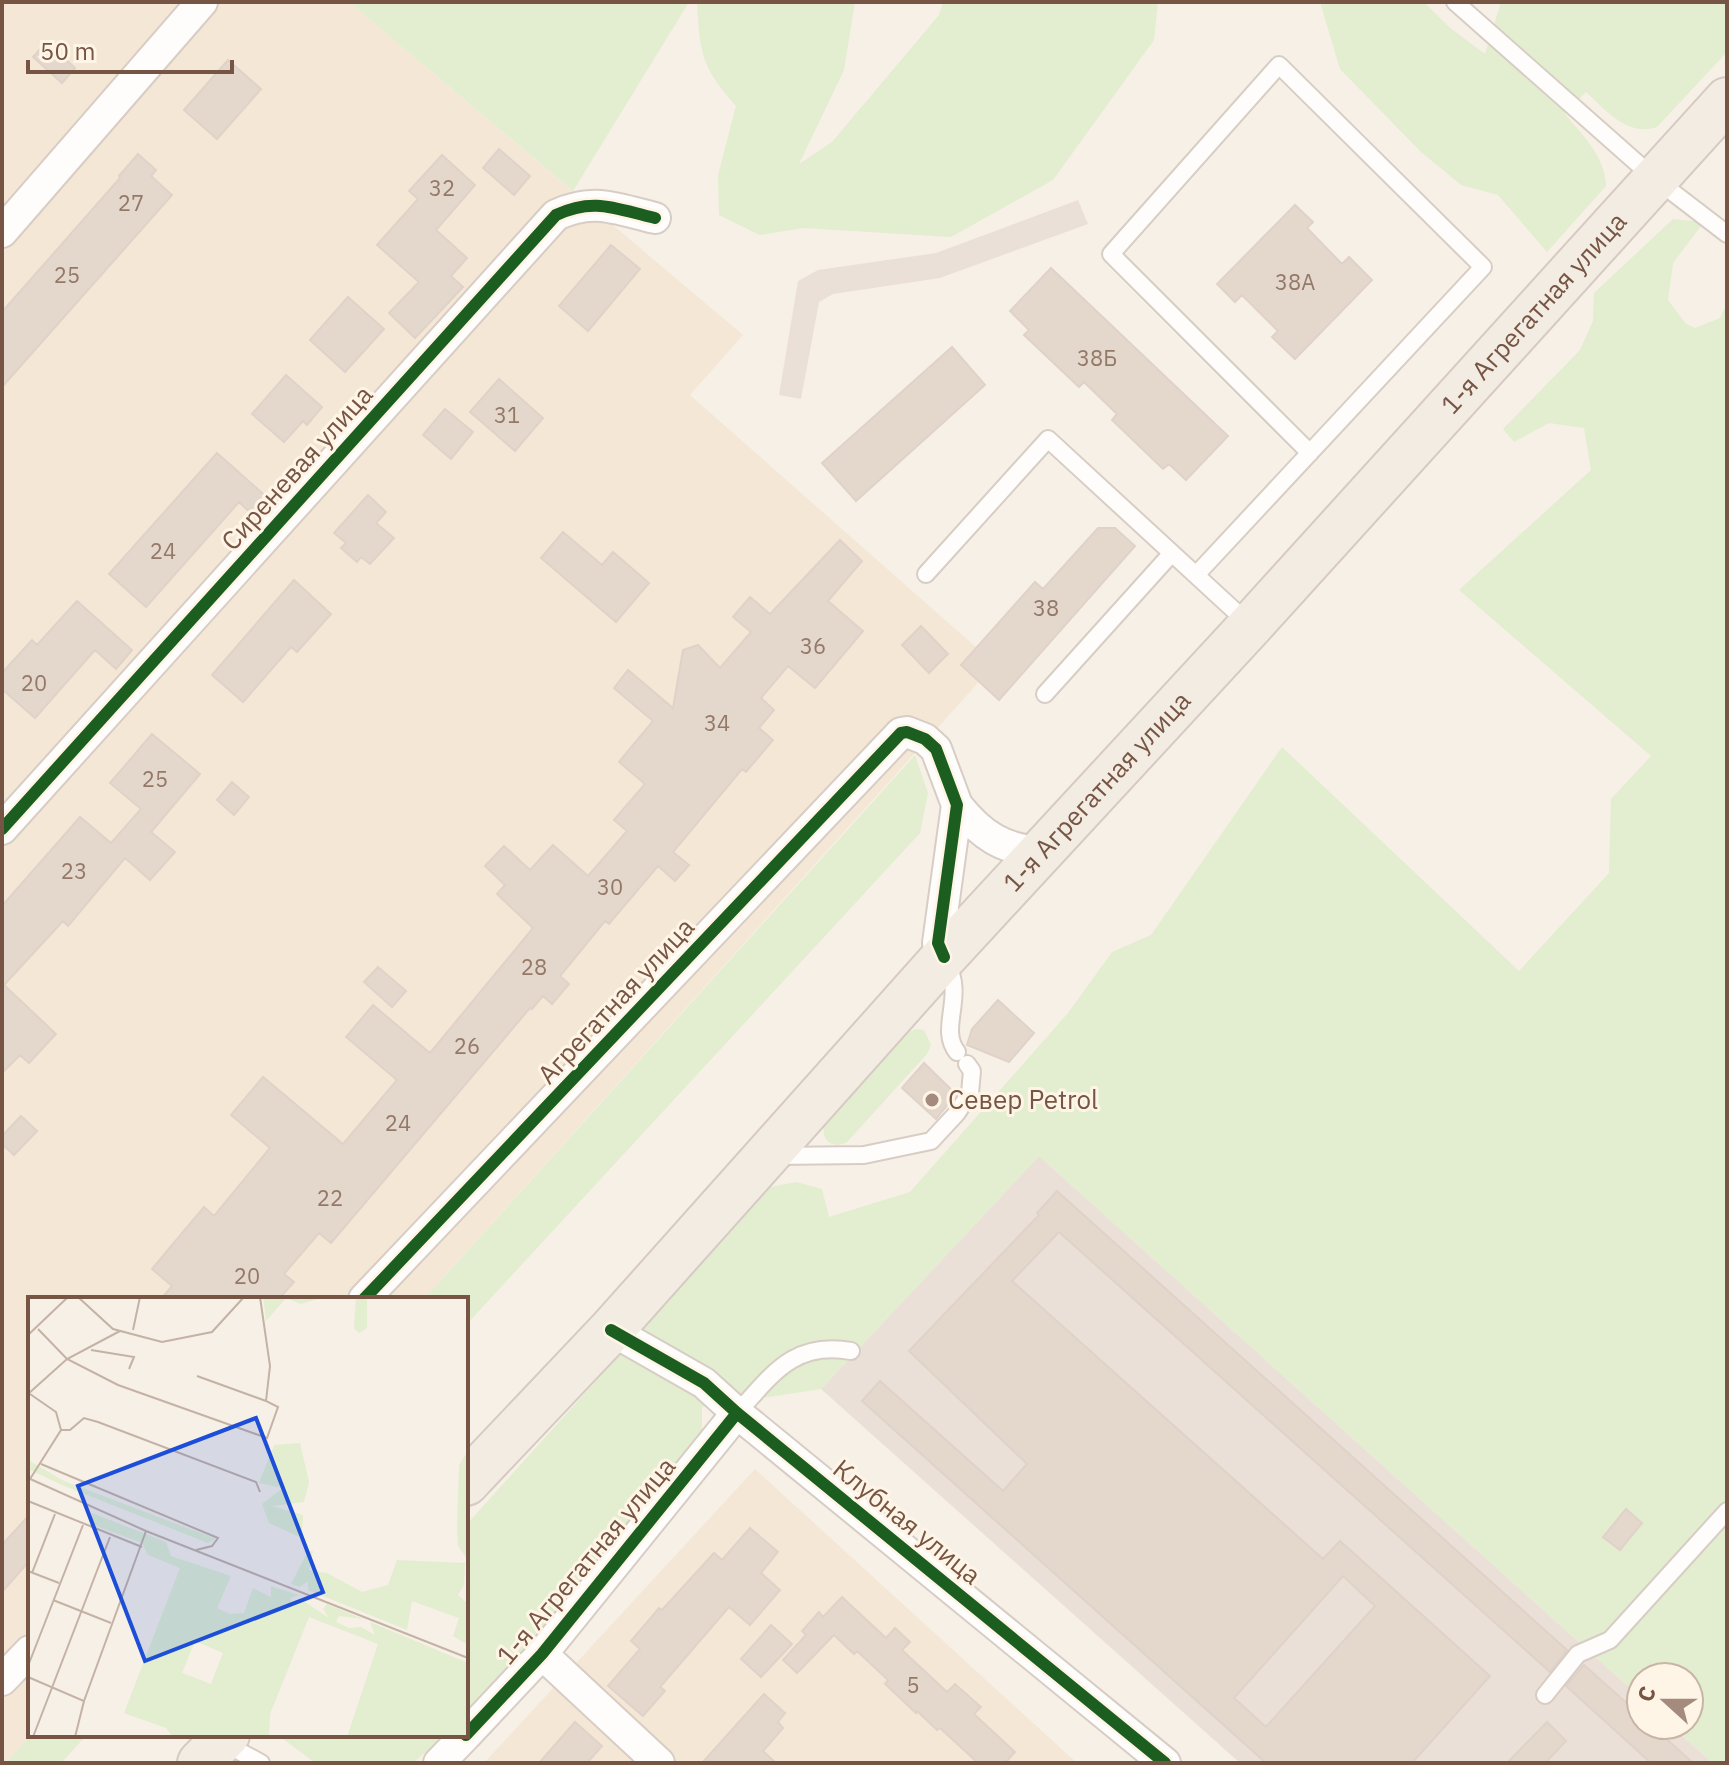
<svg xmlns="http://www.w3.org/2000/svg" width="1729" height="1765" font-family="'IBM Plex Sans',sans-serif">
<rect width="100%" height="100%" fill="#f7f0e6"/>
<path fill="#f5e7d6" d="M2,2h347l394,333 -53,60 305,269 -571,635h-394l1,436 -25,28h-4z
M755,1469l322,294h-593z"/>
<path fill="#eae0d7" d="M1078,200l10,24 -148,54 -107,16 -14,8 -18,97 -22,-4 19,-114 20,-11 118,-17z
M1039,1156l602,542v27h29l43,38h-473l-419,-374z"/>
<path fill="#e2eecf" d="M349,2h340l-116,189z
M697,2h158l-11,68 -45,94 33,-22 107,-127 4,-13h215l-4,38 -101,140 -102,57 -148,-9 -43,7 -41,-20 -1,-40 18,-69c-35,-40 -36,-52 -39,-104z
M1320,2h104l25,25 36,27 16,-52h226v50l-70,75c-30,10 -51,-17 -71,-35l-21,22c18,22 40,42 41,72l-59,66 -49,-57 -37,-10 -40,-33 -81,-83z
M1673,219l31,3 -31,41 -5,37 18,24 9,4 25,-10 7,-15v969l-3,4 3,2v485h-14l-43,-38h19v-48h-48v21l-602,-542 -218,233 -119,18v25l-20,22 -46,89 -170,172v-190l305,-338 25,-5 26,7 7,28 81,-25 158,-179 44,-61 39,-17 131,-188 237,224 90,-98 2,-74 40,-43 -192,-166 132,-120 -7,-42 -35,-5 -35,19 -11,-13 77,-79 13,-29 1,-28z
M915,755l13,38 -8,40 -454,492v-26h-42z
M916,1029l8,1 7,15 -4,9 -80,88c-15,8 -28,-3 -22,-20l79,-88z
M31,1735h56l-26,28h-55z
M278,1735h168l-33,28h-98z"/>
<path fill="#e4d8cd" stroke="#e0d2c8" stroke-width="2" fill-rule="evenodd" d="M47,42l28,26 -13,15 -29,-26z
M228,60l33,29 -44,50 -33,-29z
M499,149l31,27 -16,19 -31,-27z
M138,154l18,16 -5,6 21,19 -170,192v-75l118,-134 -1,-2z
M442,155l33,30 -39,45 31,28 -16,18 12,11 -48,51 -26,-25 30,-31 -42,-37 41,-46 -9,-8z
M1295,205l18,17 -6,6 35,36 7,-7 23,23 -77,79 -23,-22 6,-6 -36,-36 -7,7 -18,-18z
M611,245l29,24 -52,62 -29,-25z
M1051,268l177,168 -42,44 -17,-16 -6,5 -51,-49 5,-6 -33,-32 -5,5 -55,-52 5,-5 -19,-19z
M348,297l36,32 -39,43 -35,-32z
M952,347l33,38 -129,116 -34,-38z
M286,375l36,32 -15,18 -4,-4 -19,21 -32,-28z
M499,379l44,39 -28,33 -45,-39z
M445,409l28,23 -22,27 -28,-24z
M217,453l52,46 -15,17 -15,-14 -93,105 -37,-33z
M368,495l18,17 -10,11 18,15 -24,26 -9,-7 -4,5 -16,-14 5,-5 -12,-10z
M1098,528h17l20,18 -136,154 -38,-35 74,-83 8,7z
M563,532l39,33 11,-13 36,31 -33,39 -75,-64z
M840,540l22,21 -34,40 35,30 -48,57 -27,-22 -27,32 13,12 -15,18 14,12 -27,32 -4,-3 -69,83 16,13 -14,16 -17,-15 -49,58 -4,-3 -45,55 9,8 -17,20 -9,-8 -11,13 -2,-1 -199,235 -12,-10 -35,41 10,8 -15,17h-118l11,-13 -20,-17 52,-62 10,9 56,-68 -39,-33 32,-38 80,67 54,-64 -51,-43 27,-32 57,48 103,-125 -36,-34 8,-9 -20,-19 19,-20 26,24 23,-25 35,31 39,-45 -13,-11 31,-36 -26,-22 34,-41 -39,-33 14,-18 45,38 10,-58 15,-5 22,23 31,-36 -18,-15 17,-20 20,17z
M294,580l37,34 -34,38 -6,-5 -48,55 -31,-27z
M77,601l55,49 -16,19 -21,-19 -60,68 -33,-29v-16l30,-33 5,5z
M921,626l27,28 -19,19 -27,-28z
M152,734l48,40 -49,58 24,20 -25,28 -25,-22 -57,68 -5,-5 -59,64 52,49 -27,29 -9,-8 -18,18v-167l78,-89 31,26 30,-34 -31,-26z
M232,782l17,15 -15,18 -17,-15z
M378,967l28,24 -14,16 -28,-25z
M998,1000l36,33 -25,29 -42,-17 5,-16z
M924,1063l32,31 -20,25 -34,-31z
M21,1116l16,15 -23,24 -12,-11v-8z
M1057,1191l510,459 -17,22 -491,-440 -47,49 311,278 17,-18 150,135 -78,87h-146l-404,-362 18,-20 123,110 24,-27 -118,-113 130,-136 -2,-2zM1343,1576l32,30 -109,121 -32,-29z
M1626,1509l16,14 -22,27 -17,-13z
M30,1514v46l-28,32v-47z
M750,1528l28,24 -17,21 19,17 -30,35 -21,-18 -69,80 5,4 -22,25 -35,-30 32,-37 -9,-8 28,-33 3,2 52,-57 8,7z
M842,1597l44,41 9,-10 15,14 -8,8 45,42 8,-8 26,23 -7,7 41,38 -10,11h-27l-38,-35 -3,2 -20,-19 -1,2 -31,-29 3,-4 -31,-29 -3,3 -20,-19 -37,38 -14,-13 23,-25 -4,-4 17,-19 4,5z
M771,1625l21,19 -31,33 -20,-18z
M1584,1665l57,51v9h10l42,38h-42l-85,-77z
M764,1694l21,19 -7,9 5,6 -20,23 13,12h-74z
M575,1722l27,24 -15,17h-48z
M1547,1722l19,19 -21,22h-38z"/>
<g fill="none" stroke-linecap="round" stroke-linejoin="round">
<defs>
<path id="lane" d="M1455,2l199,176 73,56
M926,574l122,-135 201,185
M1196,575l287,-308 -204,-202 -168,189 199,199
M1045,694l127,-141
M946,962c20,35 -8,66 11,90
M775,1156l89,-1 67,-14 26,-28 13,-20 2,-22 -5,-7
M737,1413c35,-38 56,-72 114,-62
M1545,1695l33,-41 32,-14 117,-129
M224,1743l37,20"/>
<path id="street" d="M2,232l200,-230
M957,805c24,30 46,45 85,47
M2,829l554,-614c38,-18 60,-6 99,3
M364,1299l537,-566 6,-1 18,7 11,10 21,56 -19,138 6,14
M611,1330l93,53 33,30 428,350
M542,1654l117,109
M2,1680l28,-29
M466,1735l76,-81 195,-241
M439,1763l27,-28"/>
<g id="primary">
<path id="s1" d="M466,1483l145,-153 333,-373 307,-332 476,-525"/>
<path d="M200,1763l27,-28"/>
</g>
</defs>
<use href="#lane" stroke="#d8cdc4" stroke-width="20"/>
<use href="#street" stroke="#d8cdc4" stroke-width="34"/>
<use href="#primary" stroke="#d6cac3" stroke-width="48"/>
<use href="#lane" stroke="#fefdfb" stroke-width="16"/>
<use href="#street" stroke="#fefdfb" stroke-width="30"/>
<use href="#primary" stroke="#f2ece3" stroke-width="44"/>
<defs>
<path id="cycleway" d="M2,829l554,-614c38,-18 60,-6 99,3
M364,1299l537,-566 6,-1 18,7 11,10 21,56 -19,138 6,14
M611,1330l93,53 33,30 428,350
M466,1735l76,-81 195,-241"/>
</defs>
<use href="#cycleway" stroke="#fff5e7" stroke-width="17"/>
<use href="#cycleway" stroke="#1b5e20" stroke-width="12"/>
</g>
<circle fill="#a48b7d" stroke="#fff5e7" stroke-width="3" cx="932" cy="1100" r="8"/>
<g text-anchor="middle" stroke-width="6" stroke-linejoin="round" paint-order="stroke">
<g font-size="22" fill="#947868">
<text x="442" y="196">32</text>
<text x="131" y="211">27</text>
<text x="67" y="283">25</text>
<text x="1295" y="290">38А</text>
<text x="1097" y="366">38Б</text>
<text x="507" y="423">31</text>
<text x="163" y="559">24</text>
<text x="1046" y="616">38</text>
<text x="813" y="654">36</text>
<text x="34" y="691">20</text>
<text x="717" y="731">34</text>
<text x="155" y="787">25</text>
<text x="74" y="879">23</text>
<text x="610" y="895">30</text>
<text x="534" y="975">28</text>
<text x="467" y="1054">26</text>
<text x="398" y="1131">24</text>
<text x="330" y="1206">22</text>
<text x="247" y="1284">20</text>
<text x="913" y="1693">5</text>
</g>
<g font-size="26" fill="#754" stroke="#fff5e7">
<text dy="9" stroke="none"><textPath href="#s1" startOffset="1584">1-я Агрегатная улица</textPath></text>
<text transform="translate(297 468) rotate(-48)" y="9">Сиреневая улица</text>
<text dy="9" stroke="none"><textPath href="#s1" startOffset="936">1-я Агрегатная улица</textPath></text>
<text transform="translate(616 1001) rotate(-47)" y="9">Агрегатная улица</text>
<text transform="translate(907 1522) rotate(39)" y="9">Клубная улица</text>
<text transform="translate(586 1561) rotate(-50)" y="9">1-я Агрегатная улица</text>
</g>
<g font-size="26" fill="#754" stroke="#fff5e7" text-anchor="start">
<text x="948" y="1109">Север Petrol</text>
</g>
</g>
<g transform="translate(28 1297)">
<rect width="440" height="440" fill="#f7f0e6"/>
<path d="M235,0h61l-23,7 -15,-6 -20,23zM328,0h11v31l-8,5 -5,-5zM272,146l9,39 -5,20 -32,4 31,9 -1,19 -5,2 -28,-13 -7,-19 21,-16 -24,-5 15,-38zM440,154v109l-10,-14 -1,-17 2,-64zM0,163l36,21 152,58 -8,4 -146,-58 -34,-16zM64,216l74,29 5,14 60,20 -14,32 13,6 14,-1 9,-25 18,9v-11l28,9 -8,3v6l11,-4 27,18 -6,-9 4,-5 36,15 -24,-3 -3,6 13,6 12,-1 14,8 -5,-13 98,41v74h-121l31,-93 -69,-27 -39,97 -1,23h-96l-7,-9 -42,-15 56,-145 -32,-13 -6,-12 -51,-19zM167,344l28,12 -12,31 -29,-11zM280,254h5l-4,19 18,3 35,19 26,-7 9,-25 68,3 -1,22 -6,10 10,9v41l-15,-9 6,-18 -47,-17 -5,29 -99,-40v-9l-8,6 -9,-3z" fill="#e2eecf" fill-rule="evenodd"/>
<path fill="none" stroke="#c4b2a5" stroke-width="2" d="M50,0l35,32 49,13 50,-10 32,-35M10,32l29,30 51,26 149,53 11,-31 -12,-6 4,-35 -10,-69M105,33l7,-33M0,38l40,-38M63,53l43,7 -5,12M169,79l69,25M0,97l39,-35 53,-28M33,133h9l14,-12 14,4 158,60 4,10M13,167l177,74 -6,8 -16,4M0,181l118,53 322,127M2,182l31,-49 -5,-18 -26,-18M0,204l114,46M0,274l31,12M4,276l23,-59M25,303l58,23M0,369l55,-141M0,380l56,24 -9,36M56,404l62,-170M5,440l77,-200"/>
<path fill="#1d4ed8" fill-opacity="0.15" stroke="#1d4ed8" stroke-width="4" d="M228,121l67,174 -178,69 -67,-175z"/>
<rect width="440" height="440" fill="none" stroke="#754" stroke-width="4"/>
</g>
<rect width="1729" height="1765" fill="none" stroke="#775544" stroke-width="8"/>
<g transform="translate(1665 1701) rotate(291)"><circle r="38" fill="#fff5e7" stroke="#c9b5a6" stroke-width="2"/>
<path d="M0-6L14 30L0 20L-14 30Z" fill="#a48b7d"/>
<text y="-12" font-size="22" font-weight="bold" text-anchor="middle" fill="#775544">С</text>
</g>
<path d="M28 60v12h204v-12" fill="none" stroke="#775544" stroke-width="4"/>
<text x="40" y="60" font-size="24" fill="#775544" stroke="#fff5e7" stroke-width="6" paint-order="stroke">50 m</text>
</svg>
